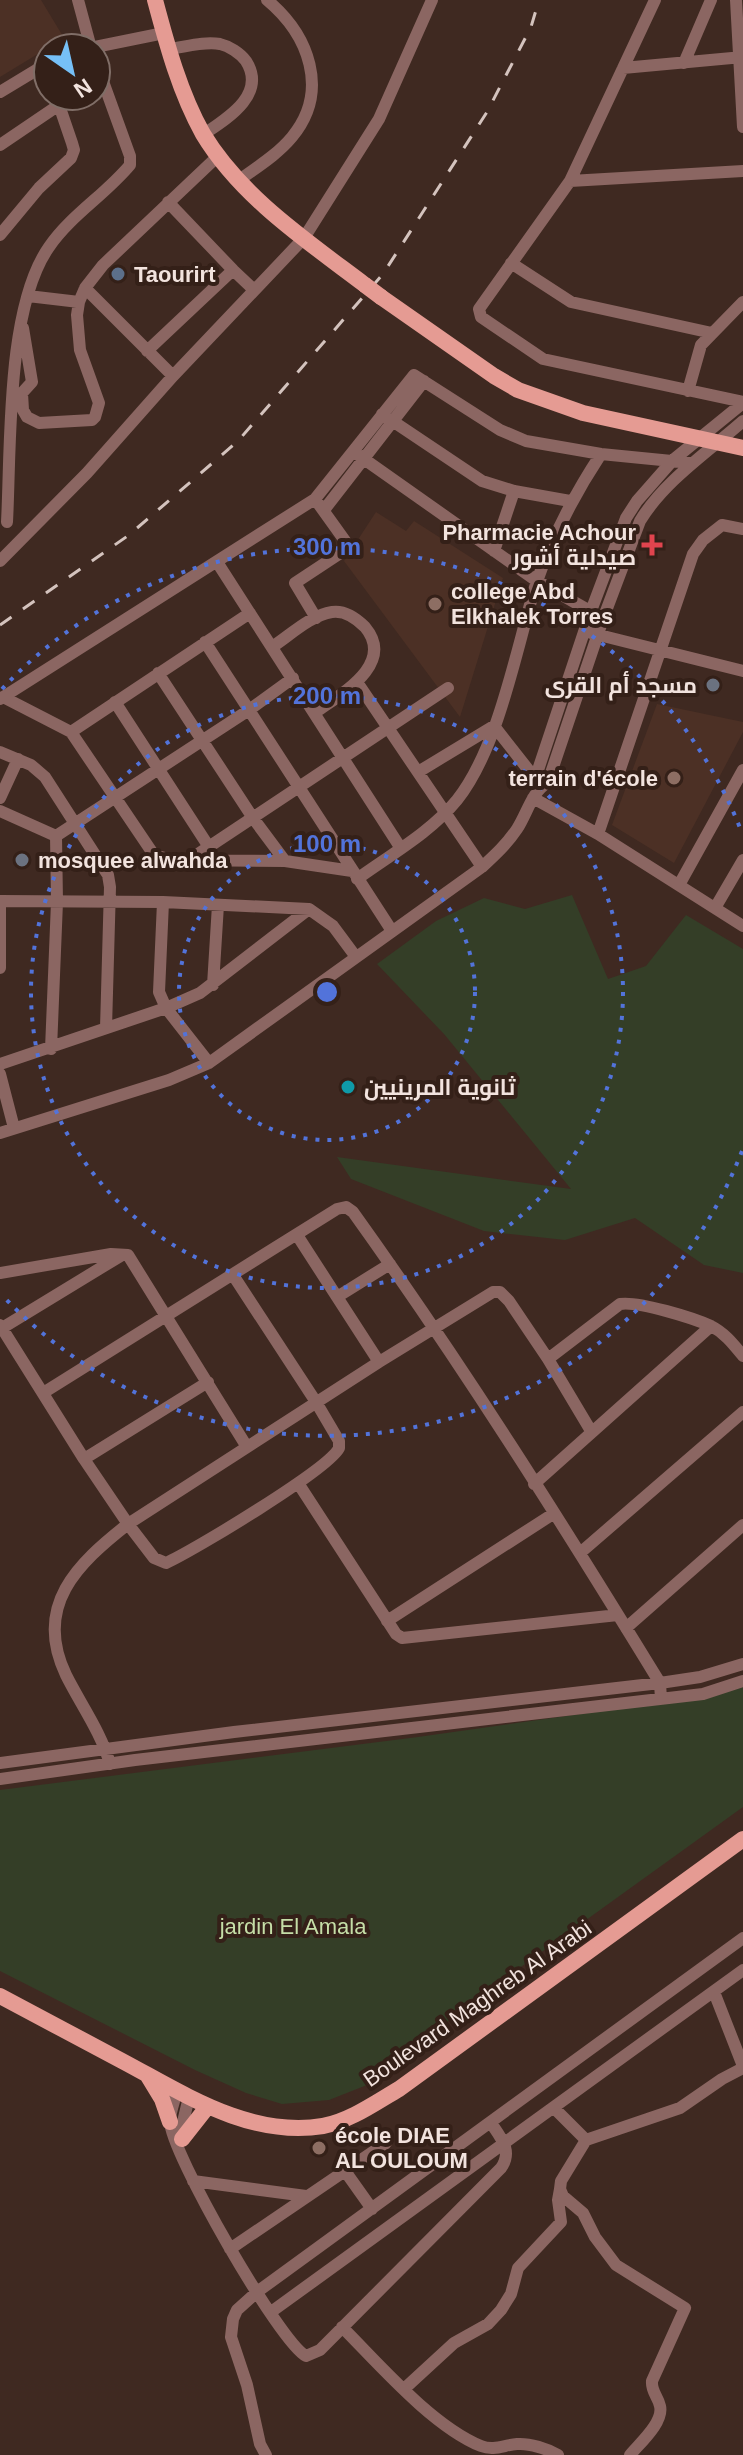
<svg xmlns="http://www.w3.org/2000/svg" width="743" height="2455" font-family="Arial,Cairo,sans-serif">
<rect width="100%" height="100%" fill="#3f2921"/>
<path fill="#4c3025" d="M0,0h41l23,38 -64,39z
M376,512l30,19 8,-10 89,57 -43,139 -116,-156z
M657,704l86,18v10l-69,131 -62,-38z"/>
<path fill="#343e27" d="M572,895l36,84 38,-13 40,-51 57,34v324l-39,-8 -69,-47 -70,22 -81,-9 -133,-52 -14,-22 234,32 -127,-155 -67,-70 59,-43 48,-23 41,11z
M743,1684v123l-279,201 -78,65 -19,12 -38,15 -47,4 -36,-11 -51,-23 -195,-99v-181l418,-53 254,-36z"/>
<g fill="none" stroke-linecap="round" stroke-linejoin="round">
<path stroke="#8b6662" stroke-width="12" d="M78,0l13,48
M655,0l-85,181 -91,128 2,8 62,42 200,43
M736,0l7,127
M90,48l74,-15
M169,49c16,-2 35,-8 51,-5 9,2 20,9 26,17 21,33 -18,57 -42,73
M684,63l27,-63
M623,68l120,-11
M0,92l48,-29
M0,145l59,-40 13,38 2,7 -3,8 -32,30 -39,47
M238,181c19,-14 39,-26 54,-44 38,-46 17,-102 -25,-137
M570,181l173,-10
M511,263l60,39 141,31
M233,270l21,20
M85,288l88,88
M28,296l51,6
M23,328l9,54 -10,11 1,17 4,7 12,6 53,-3 3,-3 4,-14 -19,-53 -3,-35 2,-13 6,-14 18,-23 115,-109
M147,351l86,-81 -65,-68
M688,391l13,-46 42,-43
M382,414l100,67 32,10 56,10
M354,452l183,129 60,34
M315,499l33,46 -3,5 -50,33 21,35
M324,510l100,-129
M7,522c4,-75 -1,-214 42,-275 22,-32 56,-52 81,-82v-9l-34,-94
M494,551l20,-60
M0,561l87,-88 86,-97 131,-138 75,-119 53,-119
M217,562l183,285
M591,633l152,38
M205,642l187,289
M272,647c17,-11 39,-32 60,-35 13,-2 24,6 33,15 31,37 -24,67 -49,85
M158,673l95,145 32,43
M357,682l125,185
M3,697l68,35 83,123 18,5 113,1 67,10
M0,699l315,-200 99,-124 86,55 26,11 75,13 91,9
M115,702l94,145
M71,732l179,-119
M0,752l31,13 14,12 63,98 2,12 -4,141
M418,772l76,-46 40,51 7,2
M537,789l-1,-13 55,-165 35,-93 11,-17 36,-41 70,-57
M0,798l18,-39
M533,798l65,36 145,92
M0,811l56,25
M598,834l95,-280 10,-14 19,-15 21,4
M56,836l193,-126 44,-32
M189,860l259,-172
M357,879c33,-24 74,-47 100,-79 42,-53 59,-151 79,-216 16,-47 38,-89 65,-130
M679,885l64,-115
M0,901l163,1 146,7 24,17 23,31
M163,902l-4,90 7,16 43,55
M0,906v62
M715,908l28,-48
M213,985l5,-80
M51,1049l6,-147 -1,-66
M0,1064l166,-56 34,-15 109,-84
M0,1074l14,54
M0,1133l169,-53 40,-17 273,-196c13,-12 25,-23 35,-38 11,-17 14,-36 31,-47l55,-163 37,-98c24,-40 68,-69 103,-100
M297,1235l82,127
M0,1273l111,-19 17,1 119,192
M337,1297l53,-33
M0,1325l84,134 44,65 26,34 12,5c27,-12 163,-94 173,-115v-7l-23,-39 -83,-127
M2,1328l120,-73
M548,1359l72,-55c19,-3 73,14 91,22 14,7 23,19 32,30
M43,1393l294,-184 9,-2 7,5c109,152 209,311 307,471l1,16
M84,1459l124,-77
M298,1483l98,151 6,4 216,-23
M534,1484l177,-158
M580,1553l163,-141
M387,1621l166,-107
M626,1628l117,-103
M0,1763l234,-31 426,-49 40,-6 43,-13
M110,1764c-9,-32 -29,-59 -44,-89 -33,-69 11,-111 62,-151l251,-162 114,-70h7l9,9 39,58 43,72
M0,1779l135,-19 568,-66 40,-13
M714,1992l29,74
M177,2090c-2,10 -7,21 -7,31 0,31 110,222 136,235l14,-6 181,-182c12,-17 0,-30 -10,-45
M554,2108l32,32 94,-32 42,-29 21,-11
M183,2140v-18l6,-25
M586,2140l-25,41 -1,8 3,7 20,17 12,24 21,28 69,43 -33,73c-1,11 6,15 8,25 4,16 -20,37 -30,49
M345,2171l27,38
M193,2181l113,15
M230,2249l156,-106
M271,2312l472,-342
M342,2327c37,37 90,99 139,119 13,5 23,-1 36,-2 13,-1 30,5 41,11
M404,2389l50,-46 34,-19 13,-14 10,-16 7,-26 43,-46 -3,-22 2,-11
M266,2455l-6,-11 -13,-59 -16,-48 2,-18 4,-9 20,-18 486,-354"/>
<path stroke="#e59b93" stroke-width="16" d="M155,0c12,45 25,93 48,134 38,63 104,107 162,151
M381,297l113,79 24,14 65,23 160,35
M0,1996c41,22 83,44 124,66 60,32 126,76 199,64 27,-5 52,-23 76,-37l344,-250
M148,2076l14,23 8,23
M182,2139l26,-33"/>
<path stroke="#d4c3be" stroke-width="3" stroke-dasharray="14 14" stroke-linecap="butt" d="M0,625l129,-90 109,-94 145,-167 104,-162 44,-85 8,-27"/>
<path stroke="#e59b93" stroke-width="16" d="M365,285l16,12"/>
</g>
<g fill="none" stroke="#5273da" stroke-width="4" stroke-dasharray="4 8">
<circle cx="327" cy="992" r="148"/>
<circle cx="327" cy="992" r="296"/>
<path d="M742 1151A445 445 0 0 1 2 1295M2 689A445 445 0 0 1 742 833"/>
</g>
<circle fill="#5c6f8a" stroke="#342018" stroke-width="3" cx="118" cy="274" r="8"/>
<path fill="#e0444e" stroke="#342018" stroke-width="3" d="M648 533h8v8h8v8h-8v8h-8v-8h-8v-8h8z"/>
<g fill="#8d6e63" stroke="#342018" stroke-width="3">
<circle cx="435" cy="604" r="8"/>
<circle cx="674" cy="778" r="8"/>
<circle cx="319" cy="2148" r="8"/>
</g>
<g fill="#6b7280" stroke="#342018" stroke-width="3">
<circle cx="713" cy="685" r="8"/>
<circle cx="22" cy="860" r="8"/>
</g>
<circle fill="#0f9aa8" stroke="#342018" stroke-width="3" cx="348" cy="1087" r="8"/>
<g text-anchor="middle" stroke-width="8" stroke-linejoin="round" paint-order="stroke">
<g font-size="22" font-weight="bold" fill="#f2e3de" stroke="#342018" text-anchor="start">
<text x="134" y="282">Taourirt</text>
<text x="636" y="540" text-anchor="end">Pharmacie Achour<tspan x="636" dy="25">صيدلية أشور</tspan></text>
<text x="451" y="599">college Abd<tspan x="451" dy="25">Elkhalek Torres</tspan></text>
<text x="697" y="693" text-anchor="end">مسجد أم القرى</text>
<text x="658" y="786" text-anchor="end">terrain d'école</text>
<text x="38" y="868">mosquee alwahda</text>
<text x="364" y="1095">ثانوية المرينيين</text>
<text x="335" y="2143">école DIAE<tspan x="335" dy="25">AL OULOUM</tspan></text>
</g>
<g font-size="22" fill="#c5dea7" stroke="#342018">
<text x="293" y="1934">jardin El Amala</text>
</g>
<g font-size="22" fill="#f2e3de" stroke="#342018">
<text transform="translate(477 2003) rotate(-35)" y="8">Boulevard Maghreb Al Arabi</text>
</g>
</g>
<circle cx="327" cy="992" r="12" fill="#5273da" stroke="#342018" stroke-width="4"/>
<g font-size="24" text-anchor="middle" font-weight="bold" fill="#5273da" stroke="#342018" stroke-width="8" stroke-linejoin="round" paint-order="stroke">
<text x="327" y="555">300 m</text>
<text x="327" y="704">200 m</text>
<text x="327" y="852">100 m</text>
</g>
<g transform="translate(72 72) rotate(146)"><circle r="38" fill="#342018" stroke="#806e67" stroke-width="2"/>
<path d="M0-6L14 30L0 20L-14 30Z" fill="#76c0f7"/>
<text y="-12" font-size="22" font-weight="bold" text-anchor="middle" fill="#f2e3de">N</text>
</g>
</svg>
